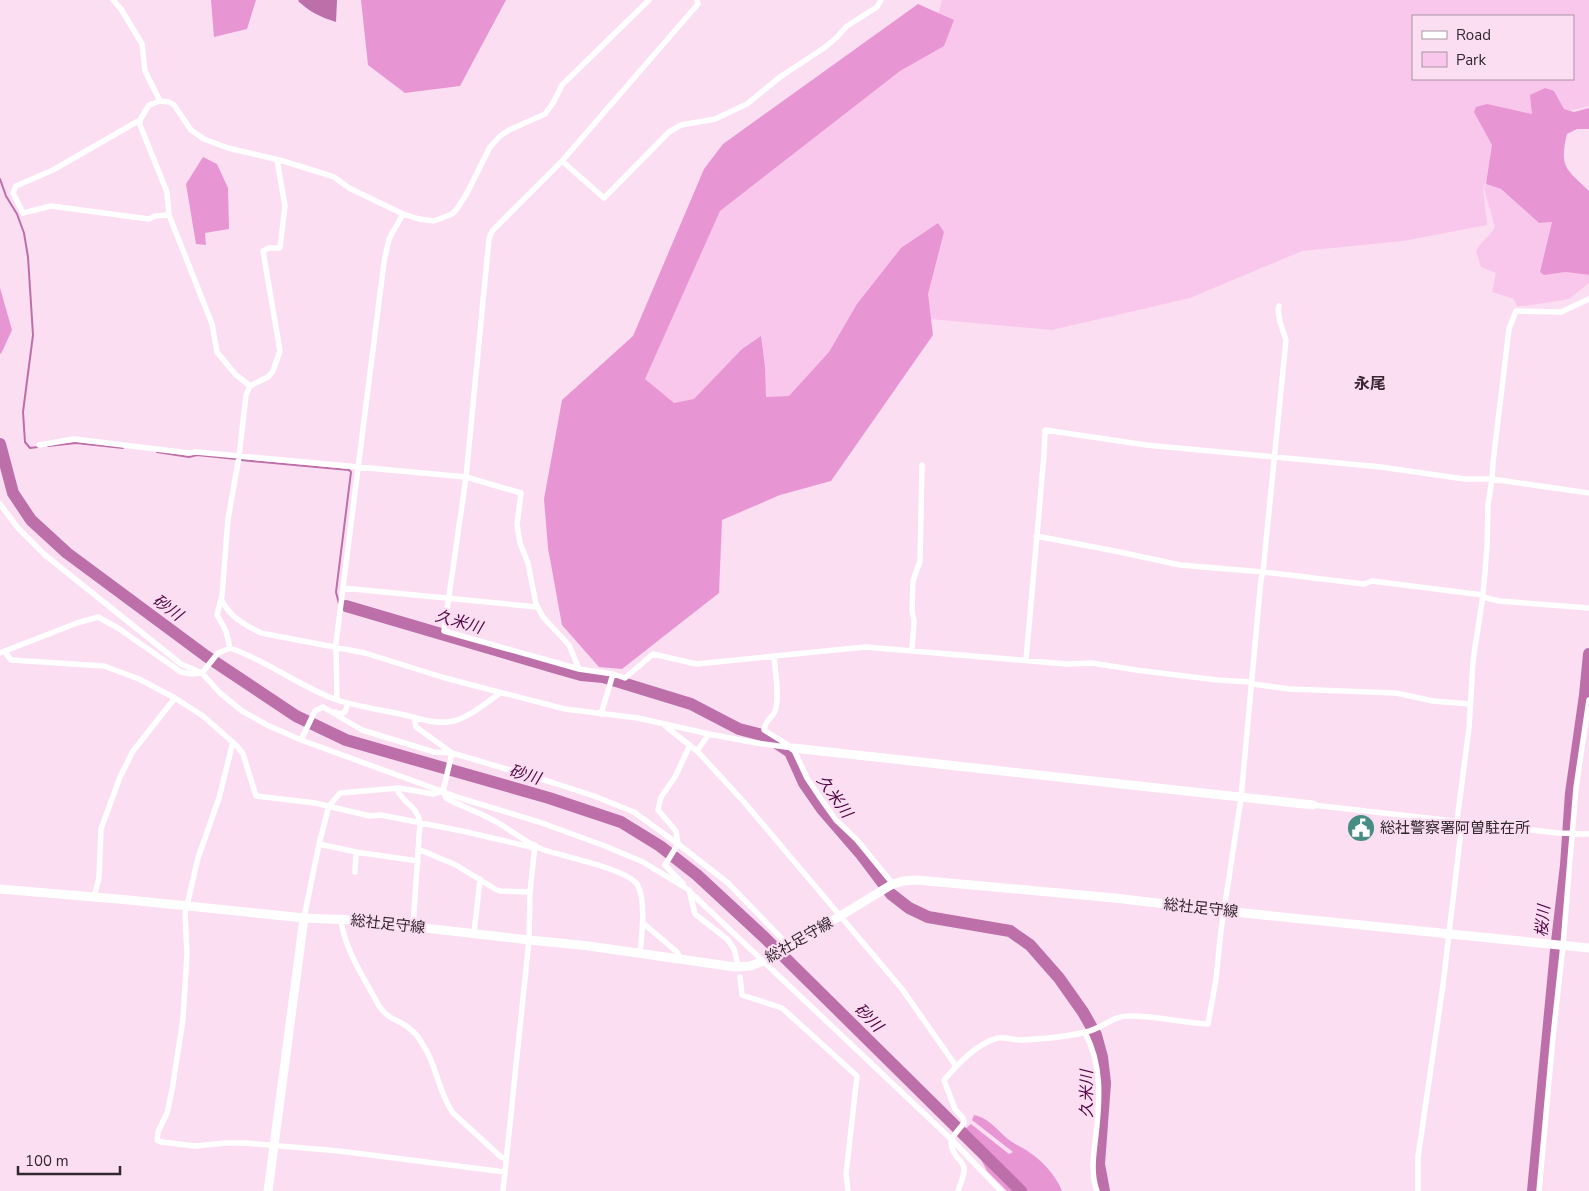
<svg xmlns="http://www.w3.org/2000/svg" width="1589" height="1191" font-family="'Nunito Sans','Noto Sans JP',sans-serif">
<rect width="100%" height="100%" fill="#fbdef2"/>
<path fill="#f9c7eb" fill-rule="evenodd" d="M942,0h647v106l-76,18 -18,31 -12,35 4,35 -84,16 -101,10 -112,47 -138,32 -177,-16 -109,123 -137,-48 118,-242 187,-116zM1413,16h160v63h-160z
M1486,184l15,5 38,34 13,-1 -12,50 4,3 22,-3 23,3v8l-20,16 -44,7h-8l-3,-7 -22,-7 4,-19 -15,-6 -5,-16c5,-10 14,-15 19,-24l-11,-38z"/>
<path fill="#e896d3" d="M211,0h45l-9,29 -33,8z
M361,0h145l-46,86 -55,7 -37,-28z
M918,4l36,16 -10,26 -44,25 -180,140 -75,168 29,24 20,-4 48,-50 19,-13 4,31 1,30 23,-1 40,-44 28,-48 44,-56 37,-25 6,9 -16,62 5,41 -102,146 -51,14 -58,25 -3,73 -97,76 -23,-2 -37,-42 -14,-77 -4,-49 18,-99 71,-64 71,-167 19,-25z
M1545,88l9,3 10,18 10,3 15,-4v21h-12l-10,5c-8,34 -1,34 22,57v84l-23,-3 -22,3 -4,-3 12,-50 -13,1 -38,-34 -15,-5 6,-39 -18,-33 2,-5 11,-3 45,10 -2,-19z
M203,157l14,7 11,24 1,41 -24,4 1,12 -10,-1 -10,-60z
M0,288l12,42 -11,24 -1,-1z
M974,1115c16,3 25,18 38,27 4,3 10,5 14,8 16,10 29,24 36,41h-55l-20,-20 -22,-42 6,-5 38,30 4,-2 -41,-32z"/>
<path fill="#bd6faa" d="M299,0h38l-1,22c-16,-5 -26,-10 -38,-21z"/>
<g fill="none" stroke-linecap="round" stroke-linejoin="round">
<path stroke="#bd6faa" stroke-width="2" d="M0,179l6,17 11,18 7,19 4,24 5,78 -10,77 2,30 5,6 8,-1
M48,446l28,-3 47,5
M157,452l32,5 8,-2 39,4
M241,460l108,10 2,2 -15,120 3,12"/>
<path stroke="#bd6faa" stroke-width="12" d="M0,444l13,49 18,27 36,33 139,103 90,60 50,24 203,58 72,24 39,24 37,29 67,62 257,254
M346,606l207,61 28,8 22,2 88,27 48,25 27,7 24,16 14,31 18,26 38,44 31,41 18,14 19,9 82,14 20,14 29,33 24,34 13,23 6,22 3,26 -6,81 5,27
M1533,1191l23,-241 10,-85 5,-72 14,-98 4,-41"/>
<path stroke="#fff" stroke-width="5.5" d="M113,0l8,9 21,35 3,27 15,30
M697,0l1,4 -136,157 -70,70 -3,8 -23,238 -22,154 135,38 34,5 12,4 28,-24 43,10 169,-17 202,17 25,-1 44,7 81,10 34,2 2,2 36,5 107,4 37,8 37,3
M140,120l-87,50 -37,16 -3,7 10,20 28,-7 98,13 6,-3 14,-1
M562,161l42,37 65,-66 12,-7 34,-6 32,-15 33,-27 44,-29 12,-10 11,-12 30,-19 4,-7
M250,386l-15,-12 -18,-22 -5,-28 -43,-109 -2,-23 -27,-67v-5l9,-15 11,-4 9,1 5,3 17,25 13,9 24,9 55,13 42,13 9,3 15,11 54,26 16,5 15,2 18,-7 5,-5 10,-16 23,-46 10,-11 9,-6 36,-16 8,-11 9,-18 87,-85
M39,445l35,-6 115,14 7,-1 270,25 55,16 -4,32 3,18 8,20 8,41 7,13 26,28 10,24
M0,504l18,24 27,27 136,109 21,9 18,20 22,18 25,14 34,15 162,59 76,23 66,24 38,16 46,28 6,24 32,25 7,10 3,12
M1036,536l79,15 65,14 83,7 101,12 8,-3 111,14
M343,588l194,19
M1483,597l16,4 90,7
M221,599c9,18 22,25 40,34l104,20 80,25 120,31 73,9 71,16 47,9 37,5
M230,648l-4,-17 -9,-16 5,-20 6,-76 11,-62 7,-62 4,-9 18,-9 5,-6 7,-20 -17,-100 6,-3h11l5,-42 -8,-46
M912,650l2,-29 -2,-10 1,-30 7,-20 2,-96
M5,652l6,8 93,6 35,13 36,19 28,18 34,30 6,8 13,42 59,7 55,13 11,-1 81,16 73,17
M0,653l77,-30 21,-6 20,11 63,44 10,2 11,-1 16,-20 12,-5c38,13 70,39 107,52 22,7 46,10 68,15 15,4 33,10 49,6 17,-5 32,-18 46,-28
M774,656c1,13 6,44 1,55 -3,8 -9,7 -11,19l29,18 14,30 14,21 15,21 21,20 36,44
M1026,660l18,-205 1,-25 101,15 235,22 83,12h28l97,14
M337,700l-1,-57 48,-381 5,-23 14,-25
M323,707l39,23 72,22 18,1 102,30 40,13 40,16 44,32 50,39 62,64
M335,712l5,2 5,-2 3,-9
M601,714l12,-40
M414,717l2,10 36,26
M664,725l33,26 47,51 158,187 54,77
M301,740l14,-29 8,-4
M233,742l-14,56 -21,60 -13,56 2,40 -4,65 -11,71 -5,23 -9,19 -1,8 4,2 34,4 30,-3h20l94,8 166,21
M697,751l12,-17
M452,753l-9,38 3,7c14,8 30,13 45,21 18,9 34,24 53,31 19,6 82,19 93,34 9,14 5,52 3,68
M399,788l-1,4c8,12 20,16 22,31l-7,103
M1313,805l245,28 31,1
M1457,821l12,-93 4,-67 10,-66 4,-48 1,-42 4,-26 1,-17 16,-133 7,-18 45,1 28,-13
M319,844l37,8 62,9
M418,849l38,16 39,24 5,2 30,1
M665,865l18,19
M665,865l13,-21 -2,-13 -18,-21 3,-13 14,-20 15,-32
M355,872l1,-20
M689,891l262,248 50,52
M94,897l5,-19 2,-49 19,-52 13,-26 42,-53
M304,918l15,-74 10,-38 11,-13 59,-5 34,6 10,-3
M341,920c4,31 24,59 38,86 10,15 20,13 31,23 5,4 10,10 13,16 14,20 15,47 30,68l48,44 5,2
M643,923l34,29 3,6
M474,933l6,-54
M740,977l2,18 40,13 75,68 -11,98 2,17
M1085,1033c17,31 15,66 11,101 -2,19 -6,38 1,57
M503,1191l26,-251 1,-48 5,-47
M958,1191c2,-7 7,-16 6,-23 -1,-4 -4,-8 -7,-11 -12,-16 -4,-20 7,-34l-1,-5 -8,-9 -11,-29c14,-16 33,-37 54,-42 7,-1 16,2 23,2 19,-1 46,-3 65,-8 15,-3 26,-16 42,-16 27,-1 53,7 80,8l8,-45 5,-49 20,-132 20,-219 2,-7 23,-232 -6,-18 -2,-12 1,-4
M1418,1191v-34l25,-172 19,-163
M1539,1191l14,-154 10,-92 13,-157 13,-88"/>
<path stroke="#fff" stroke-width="9" d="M793,748l520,57
M0,889l129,11 175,18 51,2 174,20 60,6 146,21 15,-1 20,-7 121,-74 12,-4 14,-1 198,18 109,13 365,37
M268,1191l36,-273"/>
</g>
<defs>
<symbol id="civic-disc" viewBox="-11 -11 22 22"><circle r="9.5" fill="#488d84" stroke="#fbdef2"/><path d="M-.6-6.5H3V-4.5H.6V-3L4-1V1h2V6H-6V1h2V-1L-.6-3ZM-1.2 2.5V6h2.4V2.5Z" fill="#fff"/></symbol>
</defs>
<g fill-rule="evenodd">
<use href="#civic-disc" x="1345" y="812" width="32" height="32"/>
</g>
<g text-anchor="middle" stroke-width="4.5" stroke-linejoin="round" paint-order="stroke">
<g font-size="15" fill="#31272e" stroke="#fbdef2" text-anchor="start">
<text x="1380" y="833">総社警察署阿曽駐在所</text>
</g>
<g font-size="15" fill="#31272e" stroke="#fbdef2">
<text transform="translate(1201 908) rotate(6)" y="5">総社足守線</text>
<text transform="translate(388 924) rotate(6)" y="5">総社足守線</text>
<text transform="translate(799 940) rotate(-30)" y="5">総社足守線</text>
</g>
<g font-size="16" font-weight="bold" fill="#3c2736" stroke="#fbdef2">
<text x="1370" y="389">永尾</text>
</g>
<g font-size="16" font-style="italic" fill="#4f0542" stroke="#fbdef2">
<text transform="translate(168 607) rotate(36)" y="6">砂川</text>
<text transform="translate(459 621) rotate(16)" y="6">久米川</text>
<text transform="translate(525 774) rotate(16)" y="6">砂川</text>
<text transform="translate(835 796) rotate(54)" y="6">久米川</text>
<text transform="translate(1542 921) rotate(-85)" y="6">桜川</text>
<text transform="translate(869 1017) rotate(45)" y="6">砂川</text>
<text transform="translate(1086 1094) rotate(-90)" y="6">久米川</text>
</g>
</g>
<rect x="1412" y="15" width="162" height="65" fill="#fbdef2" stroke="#aa95a4"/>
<rect x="1422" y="31" width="25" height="8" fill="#ffffff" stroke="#aa95a4"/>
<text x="1456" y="40" font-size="15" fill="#31272e">Road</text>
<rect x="1422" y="52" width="25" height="15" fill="#f9c7eb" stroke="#aa95a4"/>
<text x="1456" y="65" font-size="15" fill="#31272e">Park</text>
<path d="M18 1166v8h102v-8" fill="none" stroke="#31272e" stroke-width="2.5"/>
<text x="25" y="1166" font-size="15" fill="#31272e" stroke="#fbdef2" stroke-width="4" paint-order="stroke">100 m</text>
</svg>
